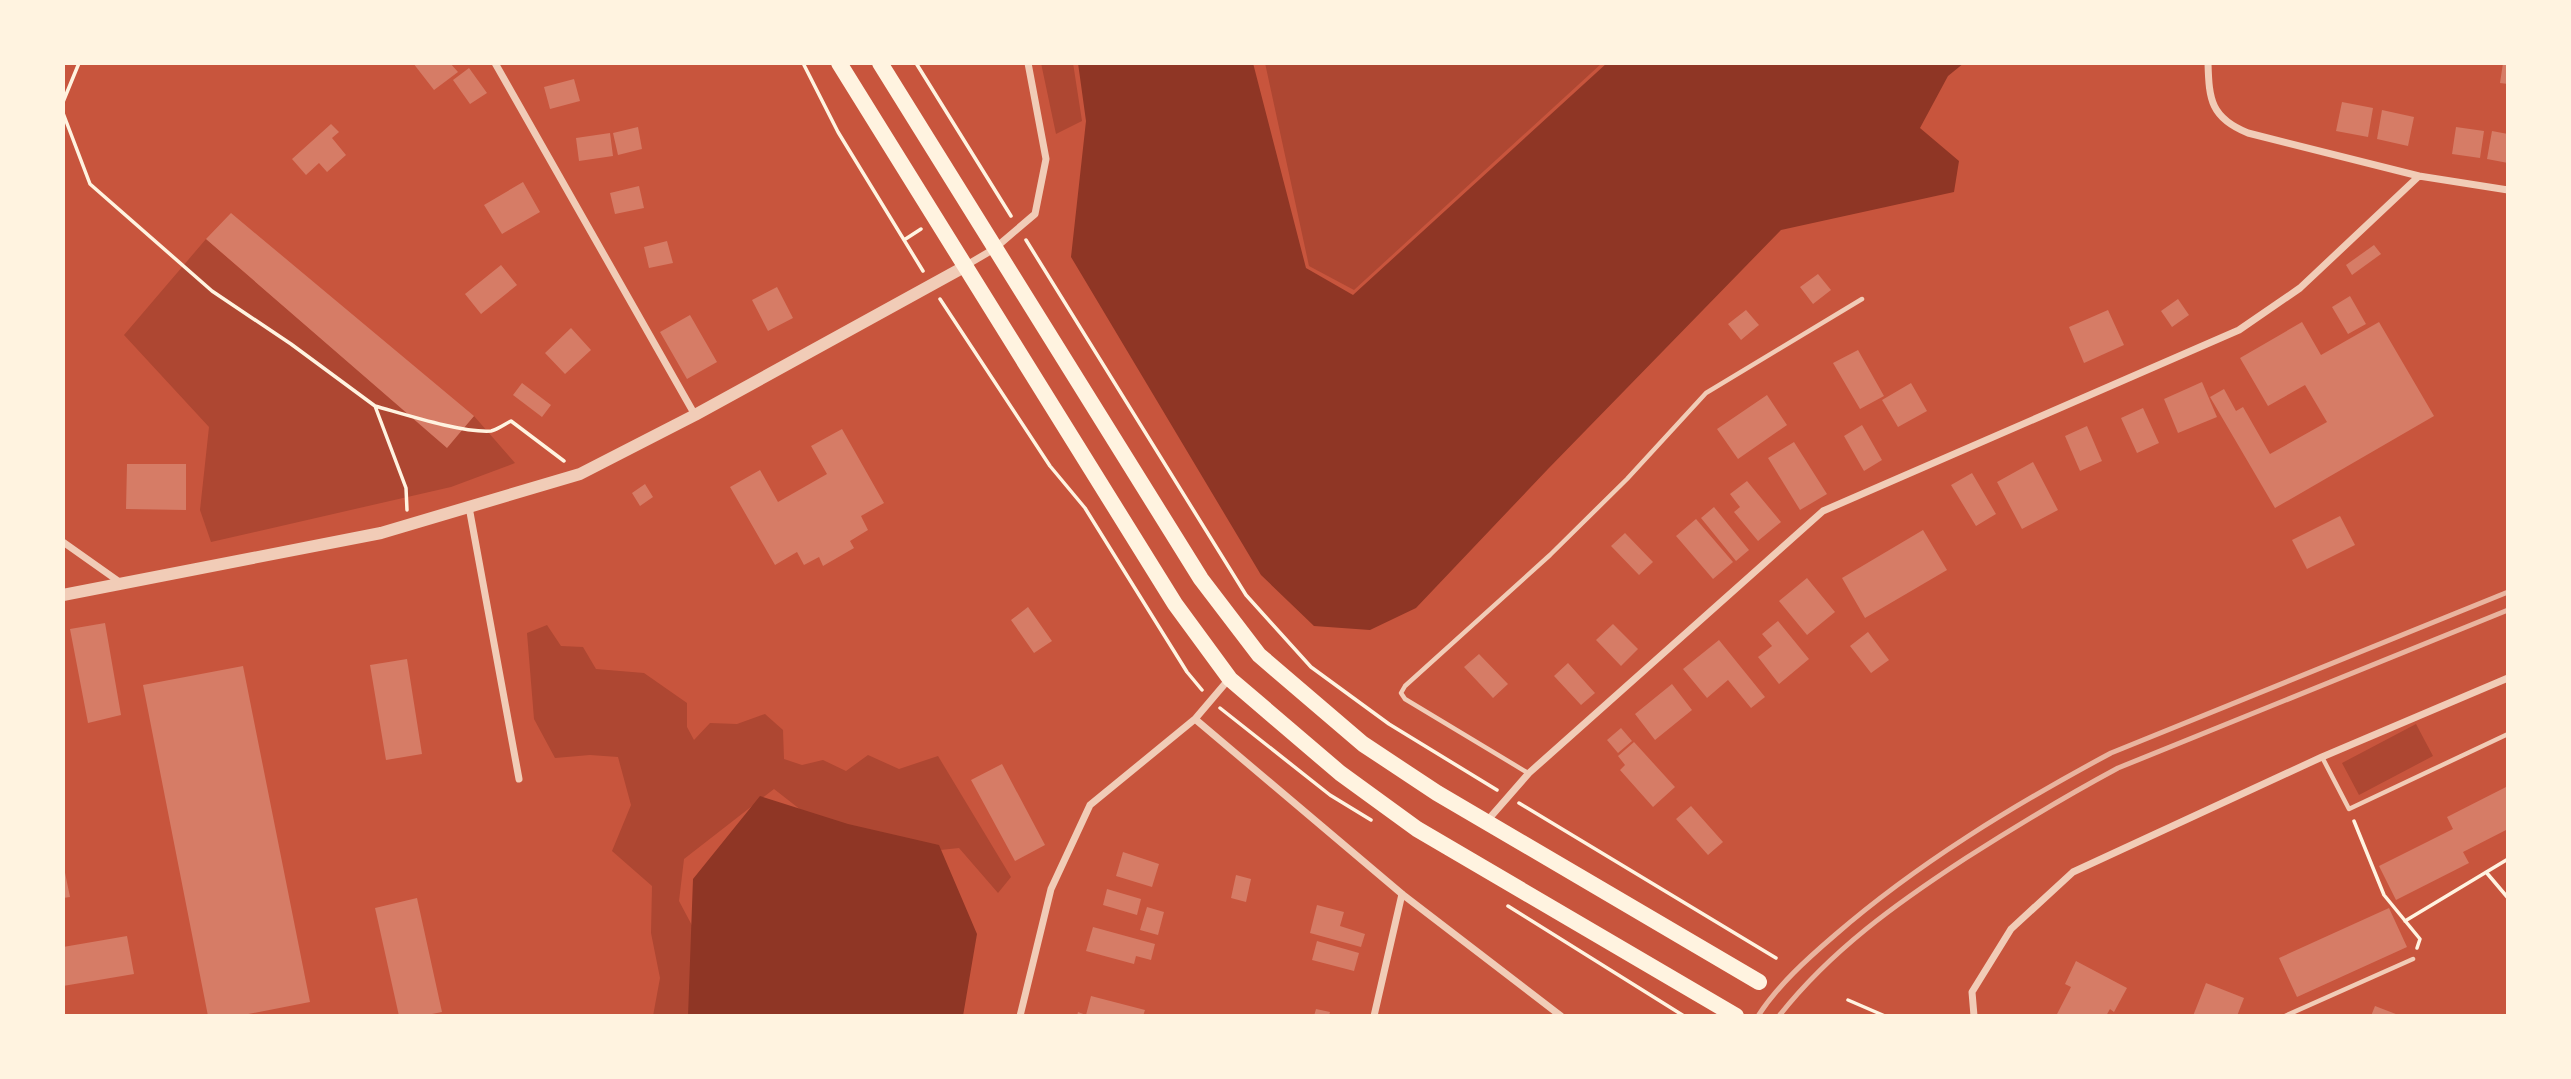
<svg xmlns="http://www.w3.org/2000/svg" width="2571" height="1079" font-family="Lora,serif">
<rect width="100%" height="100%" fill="#c8553d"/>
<path fill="#ae4732" d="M1041,63h32l9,58 -26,13z
M1265,63h337l-248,227 -45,-24z
M206,239l241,208 27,-31 41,47 -64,24 -240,55 -11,-32 9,-83 -85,-92z
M547,625l14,21 22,1 13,22 48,4 43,30v24l7,13 16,-17 27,1 28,-10 18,16 1,29 18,6 21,-5 23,11 22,-16 31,14 39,-13 73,121 -13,16 -39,-45 -47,5 -88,-25 -50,-39 -90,70 -5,42 25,47 -5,68h-46l7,-38 -9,-45 1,-47 -40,-35 19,-46 -13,-48 -28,-2 -35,3 -21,-39 -7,-86z
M2416,724l17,32 -74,39 -17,-32z"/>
<path fill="#8f3625" d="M1078,63h175l53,205 47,27 254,-232h357l-16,13 -28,52 39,33 -5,31 -173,38 -233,239 -132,139 -46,22 -56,-4 -53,-51 -190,-318 15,-136z
M760,796l88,28 91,21 38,89 -14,82h-275l5,-137z"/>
<path fill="#d67c66" d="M413,63h37l8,9 -24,18z
M2503,63h5v21l-8,-1z
M469,68l18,25 -17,11 -17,-24z
M574,79l6,22 -30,8 -6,-22z
M2342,102l31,6 -5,29 -32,-6z
M2382,110l32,7 -6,29 -31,-7z
M331,124l8,8 -7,6 14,17 -19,17 -8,-9 -13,12 -14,-16z
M638,127l4,22 -24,6 -5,-22z
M2456,127l28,4 -4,27 -28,-4z
M2492,131l16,3v29l-21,-4z
M610,133l3,23 -34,5 -3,-23z
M523,182l17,30 -38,22 -18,-29z
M639,186l5,22 -29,6 -5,-21z
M231,213l243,203 -27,32 -241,-209z
M667,241l6,22 -24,5 -5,-21z
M2374,245l7,9 -29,21 -6,-10z
M501,265l16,20 -36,29 -16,-20z
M1818,274l13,16 -18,14 -13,-17z
M777,287l16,31 -25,13 -16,-31z
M2350,296l16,28 -18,10 -16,-27z
M2178,299l11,16 -17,12 -11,-16z
M1746,310l13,15 -18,15 -13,-16z
M2108,310l16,35 -40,18 -15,-36z
M690,315l27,47 -30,17 -27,-47z
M2302,322l19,33 58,-33 55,94 -159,92 -65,-111 14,-8 12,22 7,-4 27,47 57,-32 -22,-37 -37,21 -28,-48z
M571,328l20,22 -26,24 -20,-21z
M1858,350l26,46 -24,13 -27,-46z
M2202,382l15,35 -39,16 -14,-34z
M522,383l29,22 -9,12 -29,-22z
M1911,383l16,28 -29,16 -16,-27z
M1767,395l20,30 -49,34 -21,-30z
M2143,408l16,35 -22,10 -16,-35z
M1862,425l20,35 -18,11 -20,-35z
M2087,426l15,35 -22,10 -15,-35z
M842,429l42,74 -23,13 7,14 -18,11 4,7 -31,18 -4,-9 -15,8 -7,-13 -22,13 -45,-78 30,-17 18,32 49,-28 -16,-28z
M1794,442l33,52 -27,16 -32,-52z
M2033,462l25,48 -36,19 -25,-47z
M127,464h59v46l-60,-1z
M1972,473l24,41 -20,12 -25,-41z
M1747,481l34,41 -23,19 -24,-29 6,-5 -10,-13z
M645,484l8,13 -13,9 -8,-13z
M1714,507l35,43 -13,11 -35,-43z
M2340,516l15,29 -48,24 -15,-29z
M1696,519l37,43 -20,17 -37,-43z
M1923,530l24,40 -82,48 -23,-40z
M1625,533l28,29 -14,13 -28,-29z
M1807,578l28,34 -28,23 -28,-34z
M1028,607l24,34 -18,12 -23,-33z
M1778,621l31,38 -30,25 -21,-27 14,-11 -10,-12z
M105,623l16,92 -33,8 -18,-94z
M1613,624l25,25 -17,17 -25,-26z
M1868,632l21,28 -18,13 -21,-27z
M1719,640l46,57 -14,11 -23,-28 -21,18 -24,-29z
M1479,654l29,30 -15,14 -29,-31z
M407,659l15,95 -36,6 -16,-95z
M1568,663l27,30 -14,12 -27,-29z
M243,666l67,336 -72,14h-30l-65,-331z
M1672,684l20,26 -37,30 -20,-26z
M1621,728l11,13 -14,12 -11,-13z
M1634,742l41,45 -22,20 -33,-37 5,-5 -7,-9z
M1002,764l43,81 -30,16 -44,-81z
M2508,786v43l-45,23 6,11 -73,37 -17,-34 74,-37 -6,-12z
M1691,806l32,36 -15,13 -32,-36z
M1123,852l36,12 -7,23 -36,-11z
M63,863l7,34 -7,1z
M1236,875l15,4 -5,23 -15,-4z
M1107,889l34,10 -4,16 -34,-10z
M417,898l25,114 -20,4h-23l-24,-108z
M1317,905l27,7 -4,14 25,8 -4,13 -51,-14z
M1147,907l17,5 -6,23 -18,-5z
M2389,908l18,39 -110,50 -18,-39z
M1093,927l62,17 -4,16 -15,-4 -2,8 -48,-13z
M127,936l7,38 -71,12v-39z
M1317,941l42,12 -5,18 -42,-11z
M2076,961l51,27 -13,24 -4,-3 -4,7h-50l15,-29 -6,-3z
M2206,983l38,15 -7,18h-44z
M1091,996l54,14 -2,6h-66l1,-4 8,3z
M2375,1006l26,10h-30z
M1316,1009l14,3 -1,4h-15z"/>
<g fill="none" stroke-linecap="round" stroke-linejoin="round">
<path stroke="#fff3e0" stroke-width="3.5" d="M803,63l35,69 85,139
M916,63l95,153
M63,102l16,-39
M63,113l27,71 122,107 79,53 84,62 31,82 1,22
M904,240l17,-11
M1026,240l220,355 65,72 78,57 108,66
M940,299l110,167 35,42 102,164 15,18
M375,406c29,8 87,27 116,25 6,-1 14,-7 20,-10l53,40
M1220,708l110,87 41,25
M1519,803l257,155
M2354,821l30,74 36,44 -3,9
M2486,872l22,26
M1508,906l176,110
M2405,921l103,-62
M1848,1000l37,16"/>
<path stroke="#f1ccb7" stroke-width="4.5" d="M2322,757l27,52 159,-75
M1528,773l-123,-74 -4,-6 4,-7 145,-131 77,-76 79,-86 156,-94
M2285,1016l128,-57"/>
<path stroke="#f1ccb7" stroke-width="7" d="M495,63l200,352
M2208,63c1,37 3,55 40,70l171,43
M965,266l29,-17 41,-35 11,-55 -18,-96
M469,507l50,272
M63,542l58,41
M1195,719l207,175 159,122
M1487,821l42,-48 294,-262 416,-181 61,-42 119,-112 89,14
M1020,1016l31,-127 39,-84 105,-86 34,-40
M1374,1016l28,-122
M1974,1016l-2,-24 39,-63 62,-57 249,-115 186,-79"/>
<path stroke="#f1ccb7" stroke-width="12" d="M63,595l318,-62 199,-59 115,-59 269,-148"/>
<path stroke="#fff3e0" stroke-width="16" d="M839,63l336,541 55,75 110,94 77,56 319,187
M880,63l321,516 58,76 104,89 74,49 322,189"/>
<path stroke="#e9b49f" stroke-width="5" d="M1758,1016c20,-31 49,-57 77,-81 83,-72 179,-130 276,-182l397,-161
M1779,1016c52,-66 118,-113 187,-158 50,-32 100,-62 152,-90l390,-158"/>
</g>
<rect width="2571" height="1079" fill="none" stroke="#fff3e0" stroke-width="130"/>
</svg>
